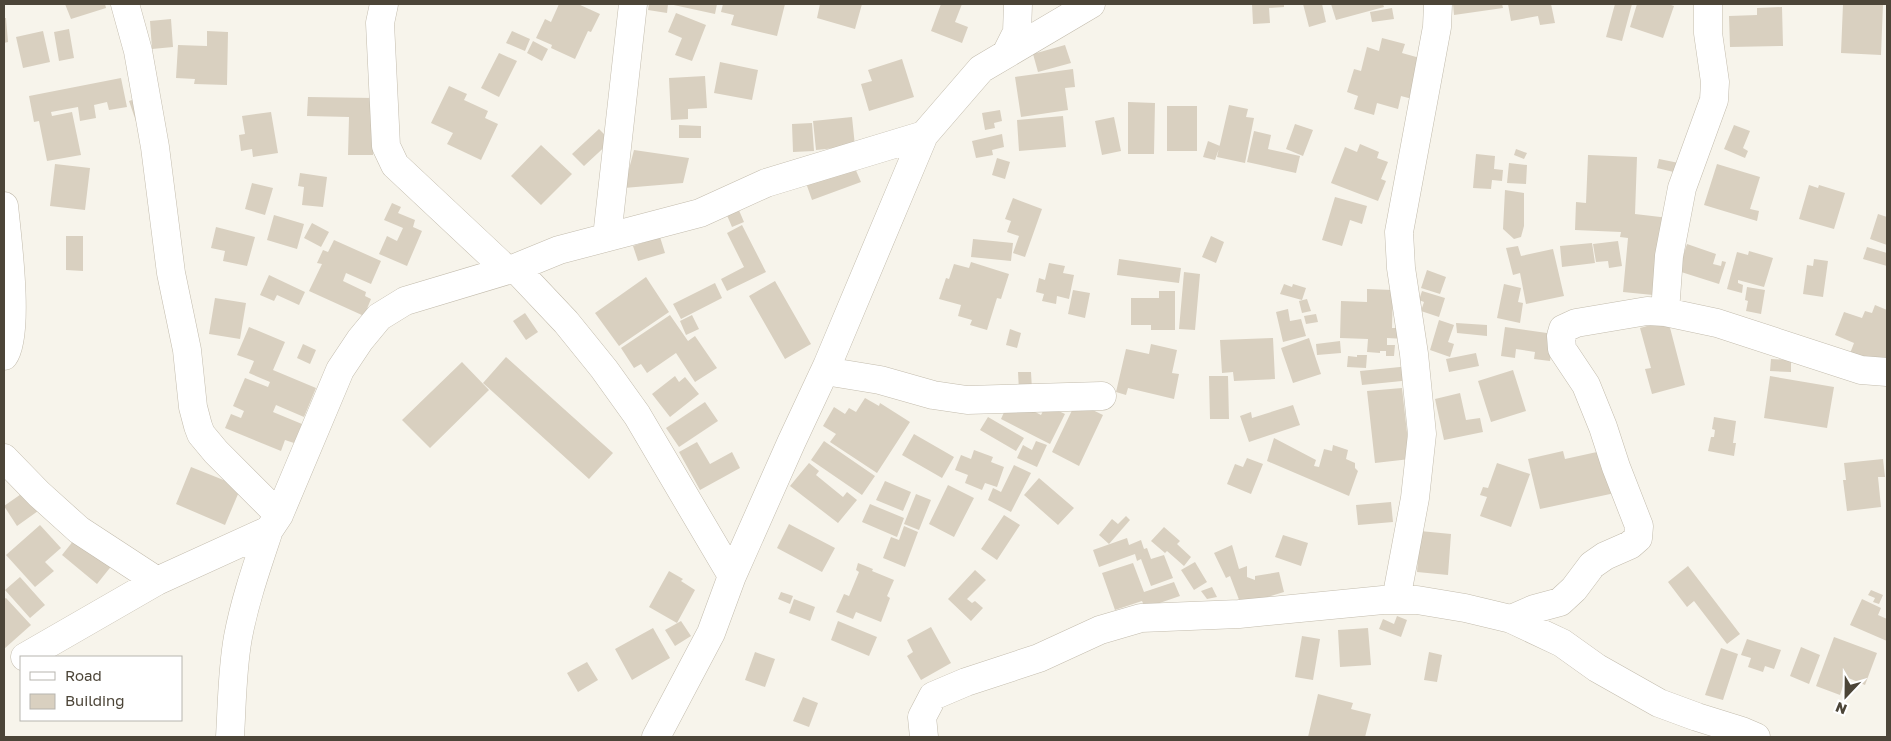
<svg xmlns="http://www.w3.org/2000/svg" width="1891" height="741" font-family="'Golos Text',sans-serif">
<rect width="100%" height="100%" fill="#f7f4eb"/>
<path fill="#d9d0c0" d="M65,4h40l1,4 -35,11z
M559,4h19l22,10 -9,18 -3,-1 -13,28 -24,-11 1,-3 -16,-7 9,-19 6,3z
M649,4h19l-1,9 -19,-3z
M669,4h48l-2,10z
M723,4h62l-8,32 -46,-11 3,-10 -13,-3z
M820,4h42l-7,25 -38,-11z
M941,4h21l-7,18 13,5 -6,16 -31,-12z
M1252,4h32v3l-15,1 1,15 -17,1z
M1303,4h19l4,18 -17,5z
M1331,4h52l1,3 -48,13z
M1453,4h49l1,4 -49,7z
M1508,4h43l4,19 -15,2 -2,-9 -27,5z
M1615,4h17l-10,37 -16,-4z
M1637,4h31l6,2 -11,32 -33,-11z
M1843,4h40l-2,51 -40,-2z
M1782,7l1,39 -53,1 -1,-31 28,-1v-7z
M1392,8l2,11 -22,3 -2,-10z
M676,13l30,12 -14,36 -17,-6 7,-17 -14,-6z
M4,18h2l2,24 -4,1z
M171,19l2,28 -21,2 -2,-28z
M69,29l5,29 -15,3 -5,-29z
M43,31l7,31 -27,6 -7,-31z
M207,31l21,1 -1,53 -33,-1 1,-5 -19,-1 2,-33 29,1z
M512,31l18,8 -5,12 -19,-8z
M1382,38l23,6 -3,9 25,7 -11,40 -15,-4 -3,13 -21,-6 -3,12 -20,-6 4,-13 -11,-4 7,-23 7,2 6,-24 12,4z
M533,41l15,8 -6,12 -15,-8z
M1065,45l6,18 -33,9 -5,-18z
M499,53l18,8 -18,36 -18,-9z
M902,59l12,38 -45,14 -8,-27 11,-3 -4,-11z
M720,62l38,8 -6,30 -38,-7z
M1073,69l2,18 -10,1 3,22 -47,7 -6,-40z
M705,76l2,32 -19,1v10l-17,1 -2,-42z
M121,78l6,29 -18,3 -2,-8 -13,3 2,13 -16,3 -2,-14 -27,5 1,4 20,-4 9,43 -34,6 -8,-40 -5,1 -5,-26z
M449,86l18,8 -3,6 24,11 -3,7 13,6 -17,36 -34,-16 6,-11 -22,-10z
M308,97l66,1 -1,57h-25l1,-38 -42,-1z
M138,98l1,32 -10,-29z
M1128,102l27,1 -1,51h-26z
M1229,105l19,4 -2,8 8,1 -9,45 -28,-6z
M1167,106h30v45h-30z
M1000,110l2,11 -8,2 1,5 -10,2 -3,-17z
M271,112l7,41 -25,4 -1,-8 -11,2 -2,-16 6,-1 -3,-18z
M1063,116l3,31 -47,4 -2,-31z
M852,117l3,29 -39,4 -3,-29z
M1114,117l7,34 -19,4 -7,-34z
M812,123l2,28 -21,1 -1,-28z
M1295,124l18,6 -10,26 -17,-7z
M679,125l22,1v12h-22z
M1734,125l16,6 -7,17 5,3 -3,7 -21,-9z
M599,129l12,12 -27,25 -12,-12z
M1254,131l17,4 -3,14 32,7 -4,17 -49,-11z
M1002,134l2,13 -12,3 1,5 -17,3 -4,-17z
M1208,141l12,5 -5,14 -12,-3z
M1360,144l19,8 -2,6 11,4 -7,17 5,2 -8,20 -47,-18 14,-36 12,5z
M541,145l31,29 -31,31 -30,-29z
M1516,149l11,4 -3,6 -10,-4z
M634,150l55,8 -6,25 -59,5z
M1476,154l19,2 -1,13 9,1 -1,11 -10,-1 -1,9 -18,-1z
M1588,155l49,2 -2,57 34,4 -6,78 -40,-4 5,-54 -8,-1 1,-5 -46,-2 1,-28 10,1z
M997,158l13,4 -5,17 -13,-4z
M1659,159l25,5 -2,10 -25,-6z
M1509,163l18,2 -1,19 -19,-1z
M55,164l35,4 -5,42 -35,-4z
M1717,164l43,13 -10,32 9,2 -2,10 -53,-16z
M854,166l7,16 -49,18 -6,-17z
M300,173l27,4 -4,30 -21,-2 2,-18 -6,-1z
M252,183l21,5 -8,27 -20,-6z
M1809,185l9,3 1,-3 26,8 -11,36 -35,-10z
M1505,190l19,3v33l-3,11 -7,2 -11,-10z
M1335,197l32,9 -5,18 -12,-4 -8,26 -20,-6z
M1013,198l29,11 -17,48 -12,-4 6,-17 -12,-4 4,-11 -6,-2z
M392,203l9,4 -3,6 17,7 -2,7 9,4 -15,35 -28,-12 8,-18 10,5 6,-13 -19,-8z
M738,208l6,14 -12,5 -6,-14z
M1878,214l9,3v28l-17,-6z
M274,215l30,9 -7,25 -30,-9z
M312,223l17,9 -8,15 -17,-9z
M742,225l24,47 -39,19 -6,-12 23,-12 -17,-34z
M216,227l39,10 -8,29 -24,-5 2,-10 -14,-3z
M66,236h17v35l-17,-1z
M1211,236l13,6 -8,21 -14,-6z
M660,237l5,16 -27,8 -5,-15z
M973,239l40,4 -2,18 -40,-4z
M334,240l47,21 -10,23 -25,-11 -3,8 23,11 -1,4 6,3 -7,17 -55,-25 13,-27 -5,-1 6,-13 5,2z
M1618,241l4,25 -13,2 -1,-7 -12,1 -3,-18z
M1592,243l3,20 -33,4 -2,-21z
M1687,244l29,10 -3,10 8,2 1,-5 4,1 -7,22 -41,-13z
M1518,246l3,10 32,-7 11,47 -38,8 -6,-31 -7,2 -7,-27z
M1867,247l20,6v13l-24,-7z
M1749,251l24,7 -9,29 -26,-7v3l5,2 -1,8 -15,-4 10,-37 11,3z
M1119,259l62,9 -2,15 -62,-8z
M1814,259l14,2 -5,36 -20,-3 4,-29 6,1z
M971,262l38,12 -8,25 -4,-1 -10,32 -17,-5 2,-5 -14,-4 3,-11 -22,-6 7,-21 3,1 5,-15 15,4z
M1049,263l16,3 -2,7 11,2 -5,24 -12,-3 -1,8 -14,-3 2,-7 -8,-2 3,-14 6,2z
M1427,270l19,7 -6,17 -19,-6z
M1184,272l16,2 -5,56 -16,-1z
M269,275l36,17 -6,13 -22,-10 -3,6 -14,-6z
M646,277l23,35 -50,34 -24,-33z
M775,281l36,63 -26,15 -36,-63z
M715,283l7,15 -41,21 -8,-15z
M1284,284l8,3 1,-3 13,4 -4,12 -22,-6z
M1504,284l17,4 -3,14 5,1 -3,20 -23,-5z
M1747,287l18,3 -4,24 -15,-3 2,-10 -3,-1z
M1367,289l26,1 -1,38h14v11l-19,-1v7h8l-1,11h-8v-5h-6v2l-13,-1 1,-13 -28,-1 1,-37 26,1z
M1073,290l17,3 -5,25 -17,-4z
M1159,291h16v39h-24v-5h-20v-27h28z
M1422,291l23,7 -6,19 -18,-6 3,-9 -5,-2z
M215,298l31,5 -6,36 -31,-5z
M1307,299l4,12 -9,2 -3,-12z
M1875,305l12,5v51l-12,-4 -3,8 -23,-9 5,-13 -19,-8 9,-23 18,6 3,-7 7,2z
M1288,309l2,12 11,-2 5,17 -23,6 -7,-30z
M525,313l13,19 -12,8 -13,-19z
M1316,314l2,8 -12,2 -2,-8z
M670,315l18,26 7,-5 22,32 -22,14 -19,-29 -29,20 -6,-9 -7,4 -13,-20z
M692,315l7,14 -13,6 -6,-14z
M1439,320l15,5 -6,17 6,2 -4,13 -20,-7z
M1668,320l17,65 -33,9 -7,-25 6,-1 -11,-40z
M1456,323l31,2v11l-30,-3z
M249,327l36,15 -12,28 43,18 -12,29 -28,-12 -3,7 29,12 -8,19 -9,-3 -4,11 -56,-23 6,-14 10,4 3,-7 -11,-5 12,-28 23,9 2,-5 -21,-9 5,-12 -17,-6z
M1505,327l49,7 -4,27 -16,-2 1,-7 -19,-3 -1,9 -14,-2z
M1010,329l11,4 -4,15 -11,-3z
M1273,338l2,41 -41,2 -1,-9 -11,1 -2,-33z
M1309,338l12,36 -28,9 -12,-35z
M1340,341l1,12 -24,2 -1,-11z
M303,344l13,6 -6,14 -13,-6z
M1151,344l26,6 -5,23 7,1 -5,25 -46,-11 -2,7 -10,-3 10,-43 23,5z
M1476,353l3,13 -30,6 -3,-13z
M1357,355h10l-1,13 -19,-1 1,-11 9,1z
M506,357l107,96 -24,26 -106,-96z
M1771,359l20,1v12l-21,-1z
M462,362l27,28 -59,58 -28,-28z
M1410,366l2,14 -50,5 -2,-14z
M1513,370l13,41 -35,11 -13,-41z
M1018,372h13l1,18 -13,1z
M675,376l4,6 6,-5 14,17 -29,23 -18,-23z
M1209,376h19l1,43h-19z
M1770,376l64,11 -7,41 -63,-10z
M1402,388l8,71 -35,4 -8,-72z
M1460,393l6,27 14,-2 3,14 -39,8 -9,-41z
M865,398l14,8 1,-3 30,19 -33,51 -47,-31 6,-8 -13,-8 11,-19 11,7 4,-6 7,4z
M1010,399l31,16 5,-10 19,9 -15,30 -49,-25z
M705,402l13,19 -39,26 -13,-19z
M1076,402l27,13 -24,51 -27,-14z
M1293,405l7,20 -51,17 -9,-26 11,-4 1,6z
M988,417l36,21 -8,13 -36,-21z
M1714,417l22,4 -3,22h3l-2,13 -26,-5 3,-14h3l1,-7 -3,-1z
M914,434l40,23 -12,21 -40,-23z
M1274,438l42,22 -2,6 5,1 5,-18 8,2 1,-6 15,5 -2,9 9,4v5l3,3 -9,25 -82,-35z
M824,441l51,35 -13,19 -51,-35z
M1036,441l11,4 -10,22 -20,-9 6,-13 9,5z
M697,442l13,22 22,-12 8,16 -40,22 -21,-38z
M974,450l19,7 -2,5 13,5 -7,20 -12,-4 -3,7 -17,-7 3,-8 -13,-5 6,-15 10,4z
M1606,450l9,43 -75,16 -12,-50 35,-8 2,8z
M1247,458l16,6 -12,30 -24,-10 8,-20 8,3z
M1883,459l2,18h-7l3,30 -34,4 -4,-31h3l-2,-17z
M809,463l10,8 -3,4 27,22 4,-5 10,8 -19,23 -48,-37z
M1497,463l33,11 -19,53 -31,-11 7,-19 -7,-2 3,-8 5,1z
M1014,465l17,8 -20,39 -23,-12 5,-12 8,4z
M191,467l50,20 -16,38 -49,-21z
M1039,478l35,30 -16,17 -34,-30z
M885,481l26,11 -8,19 -27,-11z
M948,485l26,13 -20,39 -25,-13z
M24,492l14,19 -21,15 -13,-20z
M916,494l15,6 -12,30 -15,-6z
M1391,502l2,20 -35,3 -2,-20z
M870,504l34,14 -7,19 -35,-15z
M1004,515l16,10 -23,35 -16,-11z
M1126,516l4,4 -21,24 -10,-9 13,-16 6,5z
M789,524l46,24 -13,24 -45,-24z
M40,525l21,23 -16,14 9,9 -19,16 -29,-32z
M904,526l14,6 -13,35 -22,-9 8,-21 8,3z
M1164,527l16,14 -3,3 14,13 -7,9 -17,-15 -2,2 -14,-12z
M1420,531l31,3 -3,41 -31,-3z
M78,535l35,29 -16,20 -35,-29z
M1283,535l25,8 -7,23 -26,-9z
M1127,538l2,7 12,-5 3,9 3,-1 4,11 13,-4 9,23 -22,8 -10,-27 -4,2 -2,-7 -36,13 -6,-17z
M1232,545l7,24 8,-3v11l8,3v-4l24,-4 5,20 -43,13 -11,-29 -4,2 -12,-25z
M1195,562l12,20 -13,8 -13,-20z
M858,563l15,6 -1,2 22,9 -7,16 3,2 -9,24 -25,-10 -3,7 -17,-7 8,-18 5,2 10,-24 -3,-2z
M1133,563l11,29 30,-10 6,14 -35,12 -3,-7 -27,9 -13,-37z
M1688,566l52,68 -13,10 -33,-43 -7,6 -19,-25z
M975,570l11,10 -19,19 5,4 3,-2 8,7 -12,13 -23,-22z
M669,571l14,8 -2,2 14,9 -18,33 -28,-16z
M20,577l25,28 -15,13 -25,-28z
M1212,587l5,10 -10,2 -6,-8z
M1871,590l12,5 -4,9 -6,-2 2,-4 -7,-3z
M781,592l12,4 -3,8 -12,-5z
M6,598l25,27 -27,24v-50z
M794,599l21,8 -5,14 -21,-8z
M1862,599l19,9 -3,7 9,4v22l-37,-16z
M1397,616l10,4 -6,17 -22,-8 4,-10 11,5z
M681,621l10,15 -16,10 -10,-16z
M838,621l39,16 -8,19 -38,-16z
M931,627l20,36 -30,17 -14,-24 6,-4 -6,-12z
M653,628l17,30 -38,22 -17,-31z
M1368,628l3,37 -31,2 -2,-37z
M1302,636l18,3 -7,41 -18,-3z
M1834,637l43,16 -12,32 -19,-8 -6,18 -24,-9z
M1747,639l34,11 -7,19 -9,-3 -2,6 -15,-5 3,-9 -10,-3z
M1801,647l19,8 -11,29 -19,-8z
M1721,648l17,6 -15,46 -18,-5z
M755,652l20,7 -10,28 -20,-7z
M1429,652l13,3 -5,27 -13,-2z
M587,662l11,18 -20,12 -11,-19z
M1318,694l35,9 -2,6 20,5 -6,23h-57z
M803,697l15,6 -9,24 -16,-6z"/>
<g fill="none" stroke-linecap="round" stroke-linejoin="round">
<defs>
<path id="minor" d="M125,4l13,47 17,96 16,126 16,77 6,57 5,19 3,8 15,18 63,63
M384,4l-4,19 6,123 9,19 112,105
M1006,54l11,-22 1,-28
M4,206c3,29 16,129 0,150
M607,237l26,-233
M515,268l51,54 38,47 33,46 95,161
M1665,312l4,-56 13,-68 32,-88 1,-18 -7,-49v-29
M825,371l55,9 53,15 34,5 135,-4
M4,458l35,36 40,36 78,51
M1396,600l19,-102 7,-64 -8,-80 -13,-86 -2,-36 38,-205 1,-23
M1511,619l23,-10 26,-7 14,-13 18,-24 13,-9 25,-11 8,-7 1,-12 -23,-59 -13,-40 -17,-42 -24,-36 -1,-13 2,-7 13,-6 71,-12 18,1 52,11 144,47 26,2
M25,657l132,-76 112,-51 10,-15 61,-145 20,-30 19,-23 26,-16 110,-33 44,-18 141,-37 66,-30 158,-48 57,-66 110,-65
M230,737c2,-33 2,-67 8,-100 7,-37 19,-71 31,-107
M656,737l55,-104 21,-57 59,-133 36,-77 97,-231
M924,737l-2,-20 11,-21 33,-14 73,-24 61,-28 41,-12 98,-4 144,-14h34l48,8 46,11 51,24 35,25 62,35 38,14 45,14 14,6"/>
</defs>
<use href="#minor" stroke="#c3bcad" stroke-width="29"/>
<use href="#minor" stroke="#fff" stroke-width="28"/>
</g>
<rect width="1891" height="741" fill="none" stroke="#4c4538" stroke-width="10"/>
<rect x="20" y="656" width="162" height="65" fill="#ffffff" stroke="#b7b5af"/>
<rect x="30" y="672" width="25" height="8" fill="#ffffff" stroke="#b7b5af"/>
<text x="65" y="681" font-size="15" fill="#4c4538">Road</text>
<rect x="30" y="694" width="25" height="15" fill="#d9d0c0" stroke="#b7b5af"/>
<text x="65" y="706" font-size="15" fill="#4c4538">Building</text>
<g transform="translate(1846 696) rotate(202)" stroke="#ffffff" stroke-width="4" paint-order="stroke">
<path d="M0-4L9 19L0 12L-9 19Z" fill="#4c4538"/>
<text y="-8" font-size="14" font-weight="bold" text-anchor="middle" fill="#4c4538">N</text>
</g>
</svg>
